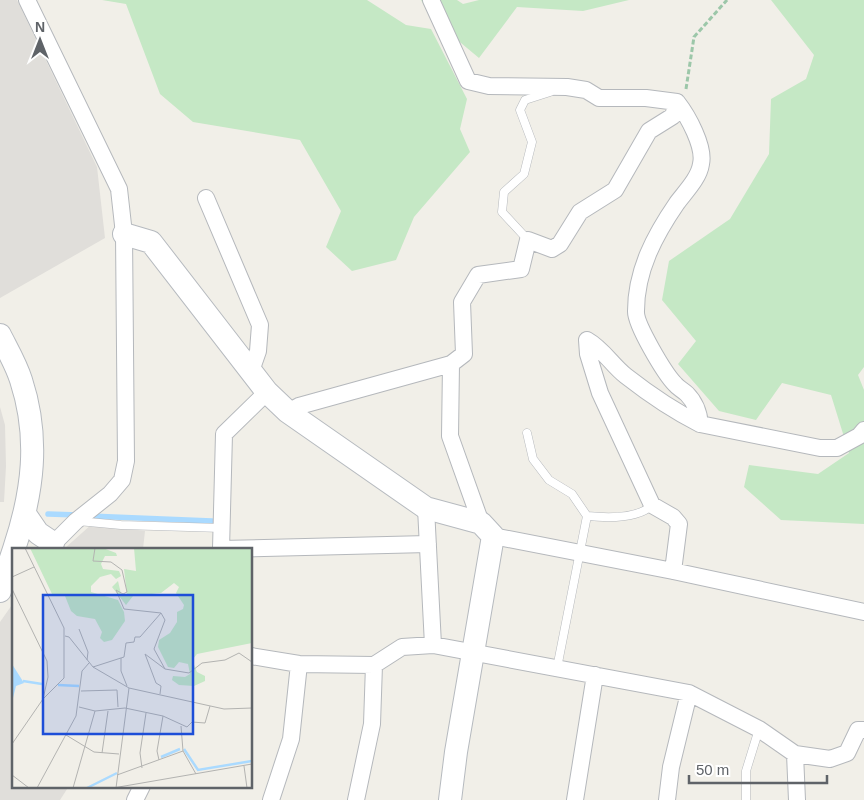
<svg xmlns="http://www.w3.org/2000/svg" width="864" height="800" font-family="Arial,sans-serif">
<rect width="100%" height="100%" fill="#f1efe8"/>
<path fill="#e0deda" d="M0,0h17l80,167 8,71 -105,60z
M0,407l5,18 1,41 -2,36h-4z
M92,524l53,7 -2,18h-79z
M14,602v184h55l-9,14h-60v-178z"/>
<path fill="#c5e8c5" d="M102,0h265l39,25 25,4 36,70 -7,30 10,23 -56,65 -18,43 -44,11 -26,-24 15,-36 -41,-71 -107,-18 -33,-28 -34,-90z
M421,0h36l6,4 16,-4h150l-46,11 -66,-4 -38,51 -48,-40z
M771,0h93v367l-6,8 6,15v134l-83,-4 -37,-33 5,-22 69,9 31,-21 -18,-58 -49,-12 -26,37 -37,-9 -41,-47 18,-23 -34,-41 7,-39 61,-42 39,-65 2,-55 35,-20 8,-24z"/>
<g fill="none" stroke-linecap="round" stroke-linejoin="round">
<path stroke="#aadaff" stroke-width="5.5" d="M48,514l30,1
M89,516l123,5"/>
<defs>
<path id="lane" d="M528,240l-26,-28 2,-20 20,-18 8,-32 -12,-32 5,-10 25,-8
M527,433l6,26 16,21 23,14 15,22c20,2 51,3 65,-11
M78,521l43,4 101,3
M557,668l30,-152
M746,800v-29l13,-42"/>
<path id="street" d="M27,0l92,189 5,45 2,227 -4,19 -12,14 -34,27 -28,28
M431,0l37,81 21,5 78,1 19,3 13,8h47l31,4c11,14 28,45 24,62 -2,14 -15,27 -24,39 -22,32 -41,67 -41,108 -1,13 29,63 39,73 3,4 8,6 12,10 8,8 12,19 13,30 -26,-13 -51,-30 -74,-48 -14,-11 -23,-27 -39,-36l1,14 12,39 52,112 21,12 6,7 -6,47
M206,198l54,127 -2,26 -7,20
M451,364l-1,72 31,87
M288,412l11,-6 152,-42 13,-10 -2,-52 16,-27 43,-6 7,-29 24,9 8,-5 20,-32 35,-22 34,-59 24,-15 4,-14
M700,424l120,24h17l22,-12 5,-6
M426,508l7,137
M493,536l180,35 191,41
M221,549l207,-5
M221,549l3,-115 43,-42
M251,656l48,8 75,1 28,-18 31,-2 256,48 70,36 36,25 35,5 17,-6 11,-23h6
M795,754l2,46
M135,800l7,-14
M271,800l20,-61 8,-75
M356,800l16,-76 2,-59
M575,800l20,-125
M667,800l4,-33 18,-74"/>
<path id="secondary" d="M124,234l27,8 116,150 21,20 138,96 55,15 12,13 -37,216 -6,48
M0,335c7,14 16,29 21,45 19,58 12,112 -7,169
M25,514l13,19 15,10
M0,591l14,-42"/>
</defs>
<use href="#lane" stroke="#b5b8bc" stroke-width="9"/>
<use href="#street" stroke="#b5b8bc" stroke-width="18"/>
<use href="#secondary" stroke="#b6babf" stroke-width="24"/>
<path stroke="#9cc7a9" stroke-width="3" stroke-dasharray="5 2.5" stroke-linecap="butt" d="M686,89l8,-52 33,-37"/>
<use href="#lane" stroke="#fff" stroke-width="8"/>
<use href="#street" stroke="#fff" stroke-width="16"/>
<use href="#secondary" stroke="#fff" stroke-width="22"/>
</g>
<g transform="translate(12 548)">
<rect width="240" height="240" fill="#f1efe8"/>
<path d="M18,0h73l13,5 1,3h-12l-4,8 2,5 16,2 2,5 -5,3 -5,-5 -11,3 -9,9v6l27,8 6,12 1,9 -13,19 -8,2 -4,-4 2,-6 -7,-13 -18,-3 -6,-5 -6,-15 -13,-2zM122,0h118v95l-55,11 -5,6 5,12 8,4v5l-11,5 -15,-1 -7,-5 1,-4 12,1 5,-3 -2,-10 -9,-2 -5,6 -6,-1 -10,-20 1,-7 11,-7 7,-11v-10l6,-3 1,-4 -8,-12 3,-6 -5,-4 -13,10 -28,3 -7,9 -14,-18 6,-6 3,13 6,1 -3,-26 12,2z" fill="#c5e8c5"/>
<path d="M0,116l12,19 -8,3 -4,16z" fill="#aadaff"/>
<path fill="none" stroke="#aadaff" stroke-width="2.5" d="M11,133l19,3M46,137l21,1M172,201l14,21 54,-9M149,209l19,-8M75,240l30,-15"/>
<path fill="none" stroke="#b3b3b1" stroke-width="1" d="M13,0l39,80v50l-20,20M83,0l-2,13 18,1 11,8 5,22 -4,2 -7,-4 8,19 37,4 4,7 -11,29 11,20 -20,-15 11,29 5,3 -1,8M0,29l22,-10M0,41l35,72 1,16 -5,22 -31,45M67,81l9,23 -1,8M53,88l4,1 24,30 36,21 95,21 28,-1M109,110v13l6,15M81,119l31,-10 2,-14 8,-1 1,-5h5l21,-24M153,121l24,4 13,-10 23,-3 14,-7 13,9M105,142l1,17M69,143l36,-1M67,159l16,4 30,-3 38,8 24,11 5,-5 13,1 5,-17M169,178l2,25M54,187l28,17 25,2M90,205l6,-42M147,212l-2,-9 6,-35M232,218l3,22M130,220l-2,-15 6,-40M0,227l17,13M105,227l66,-24 13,23M25,240l39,-72 6,-45 7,-8M61,240l22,-77M101,240l139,-24M104,240l13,-100"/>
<path fill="#1d4ed8" fill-opacity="0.15" stroke="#1d4ed8" stroke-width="2.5" d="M31,47h150v139h-150z"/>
<rect width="240" height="240" fill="none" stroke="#5f6368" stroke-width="2.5"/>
</g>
<g transform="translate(40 40)" stroke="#ffffff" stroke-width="4" paint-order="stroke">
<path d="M0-4L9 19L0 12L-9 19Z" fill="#5f6368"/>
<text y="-8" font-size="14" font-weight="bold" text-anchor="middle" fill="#5f6368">N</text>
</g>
<path d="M689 775v8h138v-8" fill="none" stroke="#5f6368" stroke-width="2.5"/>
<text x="696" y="775" font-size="15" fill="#5f6368" stroke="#ffffff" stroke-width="4" paint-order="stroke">50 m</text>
</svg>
